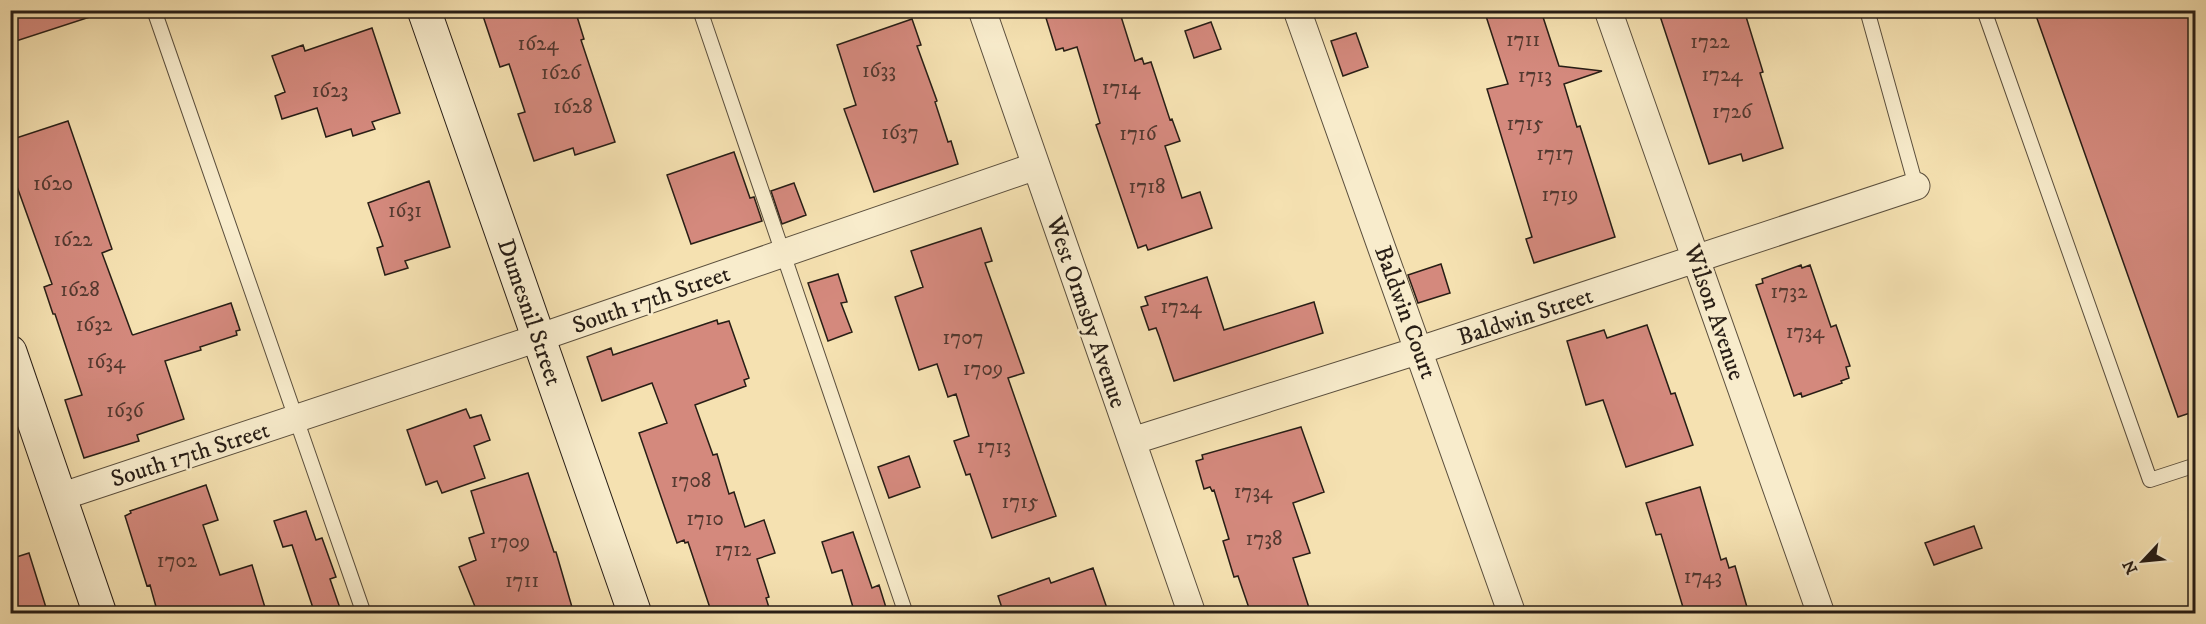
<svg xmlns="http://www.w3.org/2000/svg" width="2206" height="624" font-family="'IM FELL DW Pica',serif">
<rect width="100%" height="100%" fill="#f5e1b1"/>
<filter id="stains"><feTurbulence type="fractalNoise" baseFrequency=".00333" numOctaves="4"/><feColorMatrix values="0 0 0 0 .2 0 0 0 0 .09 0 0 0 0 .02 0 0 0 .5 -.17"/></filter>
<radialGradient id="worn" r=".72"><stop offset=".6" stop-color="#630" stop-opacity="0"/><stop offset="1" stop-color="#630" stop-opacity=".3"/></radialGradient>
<path fill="#d4897d" stroke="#281e16" stroke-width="1.5" d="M10,10h85l1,5 -86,28z
M481,10h94l9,29 -3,1 34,102 -40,13 -2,-7 -39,13 -16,-47 7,-2 -16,-48 -9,3z
M1051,10h68l16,51 7,-3 2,6 7,-2 19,58 2,-1 8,22 -15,5 17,52 18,-6 12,36 -64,22 -2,-5 -8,3 -42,-123 4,-2 -23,-76 -13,4 -1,-3 -7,2 -10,-32 7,-2z
M1484,10h49l2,6 7,-2 17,52 43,5 -38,13 13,43 3,-1 35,111 -81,26 -8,-24 6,-2 -45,-148 21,-5z
M1658,10h86l19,62 -3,1 23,75 -40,13 -2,-7 -32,10z
M2034,10h162v401l-18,6z
M912,19l9,26 -4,1 20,55 -2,1 13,40 3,-1 7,23 -84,28 -30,-83 12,-4 -19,-60z
M1211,22l10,27 -27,9 -9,-27z
M372,28l28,85 -28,9 3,7 -22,7 -2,-7 -25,8 -9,-29 -35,11 -7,-23 10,-4 -13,-36 31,-11 2,6z
M1356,33l12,34 -25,9 -12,-35z
M68,121l44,128 -10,4 30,81 1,1 98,-32 9,27 -4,1 1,4 -37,12 1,3 -36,11 19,58 -47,16 2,6 -55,17 -19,-58 17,-5 -27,-81h-2l-9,-27 8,-3 -42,-117v-27z
M734,152l16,46 4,-1 8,24 -71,23 -24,-69z
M429,181l21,66 -45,14 3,7 -23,7 -8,-27 6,-2 -15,-43z
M794,183l12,32 -24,9 -11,-33z
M981,228l11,33 -7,2 39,110 -16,5 48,138 -64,22 -22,-64 -4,1 -12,-34 15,-5 -13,-42 -8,3 -11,-33 -18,6 -24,-73 28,-10 -12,-36z
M1441,264l9,29 -32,10 -10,-28z
M1801,265l1,3 8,-3 21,62 5,-2 14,41 -4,1 3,11 -8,3 1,2 -40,14 -1,-4 -7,3 -38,-111 7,-2 -1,-4z
M838,274l9,28 -6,1 11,29 -24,9 -20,-58z
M1207,277l17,53 90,-28 9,31 -149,48 -15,-45 -3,-8 -7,2 -8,-23 7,-2 -3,-8z
M717,320l1,4 11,-3 20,57 -5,2 2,6 -51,19 18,50 4,-1 12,40 5,-2 11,35 19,-7 11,33 -18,6 12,38 -3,1 5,16h-59l-24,-72 -3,1 -1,-3 -7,3 -38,-110 28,-10 -15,-40 -50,18 -15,-44 24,-9 2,7z
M1647,325l24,69 4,-1 18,52 -67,22 -23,-67 -17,5 -19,-64 37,-11 3,8z
M466,409l4,9 11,-3 9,25 -16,6 11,32 -43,15 -5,-12 -11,4 -19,-55z
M1301,427l23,65 -31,11 17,50 -17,5 18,56h-60l-13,-38 -4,1 -11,-36 6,-2 -15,-49 -2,1 -2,-4 -6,2 -8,-28 7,-2 -1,-4z
M909,456l11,31 -31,11 -11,-31z
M528,473l26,79h2l18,62h-96l-19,-47 17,-7 -7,-22 15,-5 -13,-42z
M206,485l12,35 -15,5 17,50 32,-10 15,49h-109l-8,-29 -3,1 -22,-70 6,-3 -1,-2z
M1700,487l21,73 5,-2 3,10 6,-2 14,48h-64l-24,-80 -5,1 -10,-32z
M306,511l10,29 6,-2 14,39 -6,2 12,35h-27l-23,-69 -9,2 -9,-26z
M1974,526l8,22 -48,17 -9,-22z
M853,532l19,56 7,-3 9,29h-33l-13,-44 -10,3 -10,-31z
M29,553l19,61h-38v-55z
M1093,568l16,46h-105l-6,-18 51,-18 2,5z"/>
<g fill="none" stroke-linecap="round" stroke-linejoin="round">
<defs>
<path id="lane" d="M154,10l210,604
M700,10l206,604
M1867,10l49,176
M1984,10l166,470 46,-15"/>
<path id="street" d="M982,10l210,604
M1297,10l215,604
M1608,10l213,604
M1132,441l288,-91 496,-164
M60,497l478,-159 498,-172"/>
<path id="secondary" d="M424,10l211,604
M10,352l90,262"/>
</defs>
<use href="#lane" stroke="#5b4f3d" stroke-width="16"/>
<use href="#street" stroke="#5b4f3d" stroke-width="29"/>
<use href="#secondary" stroke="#281e16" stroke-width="35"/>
<use href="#lane" stroke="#f8eccc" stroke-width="14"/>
<use href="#street" stroke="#f8eccc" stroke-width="27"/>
<use href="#secondary" stroke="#f8eccc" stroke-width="33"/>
</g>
<g text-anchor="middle" stroke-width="5" stroke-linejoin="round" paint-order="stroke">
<g font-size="21" fill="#533930">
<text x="1523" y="46">1711</text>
<text x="1710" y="48">1722</text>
<text x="538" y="50">1624</text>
<text x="879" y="77">1633</text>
<text x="561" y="79">1626</text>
<text x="1722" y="81">1724</text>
<text x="1535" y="82">1713</text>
<text x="1121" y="94">1714</text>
<text x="330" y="97">1623</text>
<text x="573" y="113">1628</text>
<text x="1732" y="118">1726</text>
<text x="1525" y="130">1715</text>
<text x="900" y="139">1637</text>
<text x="1138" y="140">1716</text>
<text x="1555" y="160">1717</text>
<text x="53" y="190">1620</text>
<text x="1147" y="193">1718</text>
<text x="1560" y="201">1719</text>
<text x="405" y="217">1631</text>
<text x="73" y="246">1622</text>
<text x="80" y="296">1628</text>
<text x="1789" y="298">1732</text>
<text x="1181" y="313">1724</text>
<text x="94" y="331">1632</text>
<text x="1805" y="338">1734</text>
<text x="963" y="344">1707</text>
<text x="106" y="368">1634</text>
<text x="983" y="375">1709</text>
<text x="125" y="417">1636</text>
<text x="994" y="453">1713</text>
<text x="691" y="487">1708</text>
<text x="1253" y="498">1734</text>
<text x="1020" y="508">1715</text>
<text x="705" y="525">1710</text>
<text x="1264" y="545">1738</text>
<text x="510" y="548">1709</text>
<text x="733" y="556">1712</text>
<text x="177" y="567">1702</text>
<text x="1703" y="583">1743</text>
<text x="522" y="587">1711</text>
</g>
<g font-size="24" fill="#281e16" stroke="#f8eccc">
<text transform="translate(651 299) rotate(-19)" y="8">South 17th Street</text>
<text transform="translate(530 312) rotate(71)" y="8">Dumesnil Street</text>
<text transform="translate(1087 312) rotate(71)" y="8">West Ormsby Avenue</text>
<text transform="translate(1406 312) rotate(70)" y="8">Baldwin Court</text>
<text transform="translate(1715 312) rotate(71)" y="8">Wilson Avenue</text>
<text transform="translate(1525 316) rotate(-18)" y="8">Baldwin Street</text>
<text transform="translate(190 454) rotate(-18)" y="8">South 17th Street</text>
</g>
</g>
<rect width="2206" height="624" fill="none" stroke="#f5e1b1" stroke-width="36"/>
<rect x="12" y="12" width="2182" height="600" fill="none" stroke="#281e16" stroke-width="3"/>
<rect x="18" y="18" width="2170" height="588" fill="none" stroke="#281e16" stroke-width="1.5"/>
<g transform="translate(2143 561) rotate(244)" stroke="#f8eccc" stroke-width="4.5" paint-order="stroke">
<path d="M0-4.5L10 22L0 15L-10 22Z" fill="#281e16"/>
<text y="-9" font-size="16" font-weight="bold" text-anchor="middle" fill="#281e16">N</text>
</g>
<rect width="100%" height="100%" filter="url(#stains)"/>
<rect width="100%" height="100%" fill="url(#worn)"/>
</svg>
